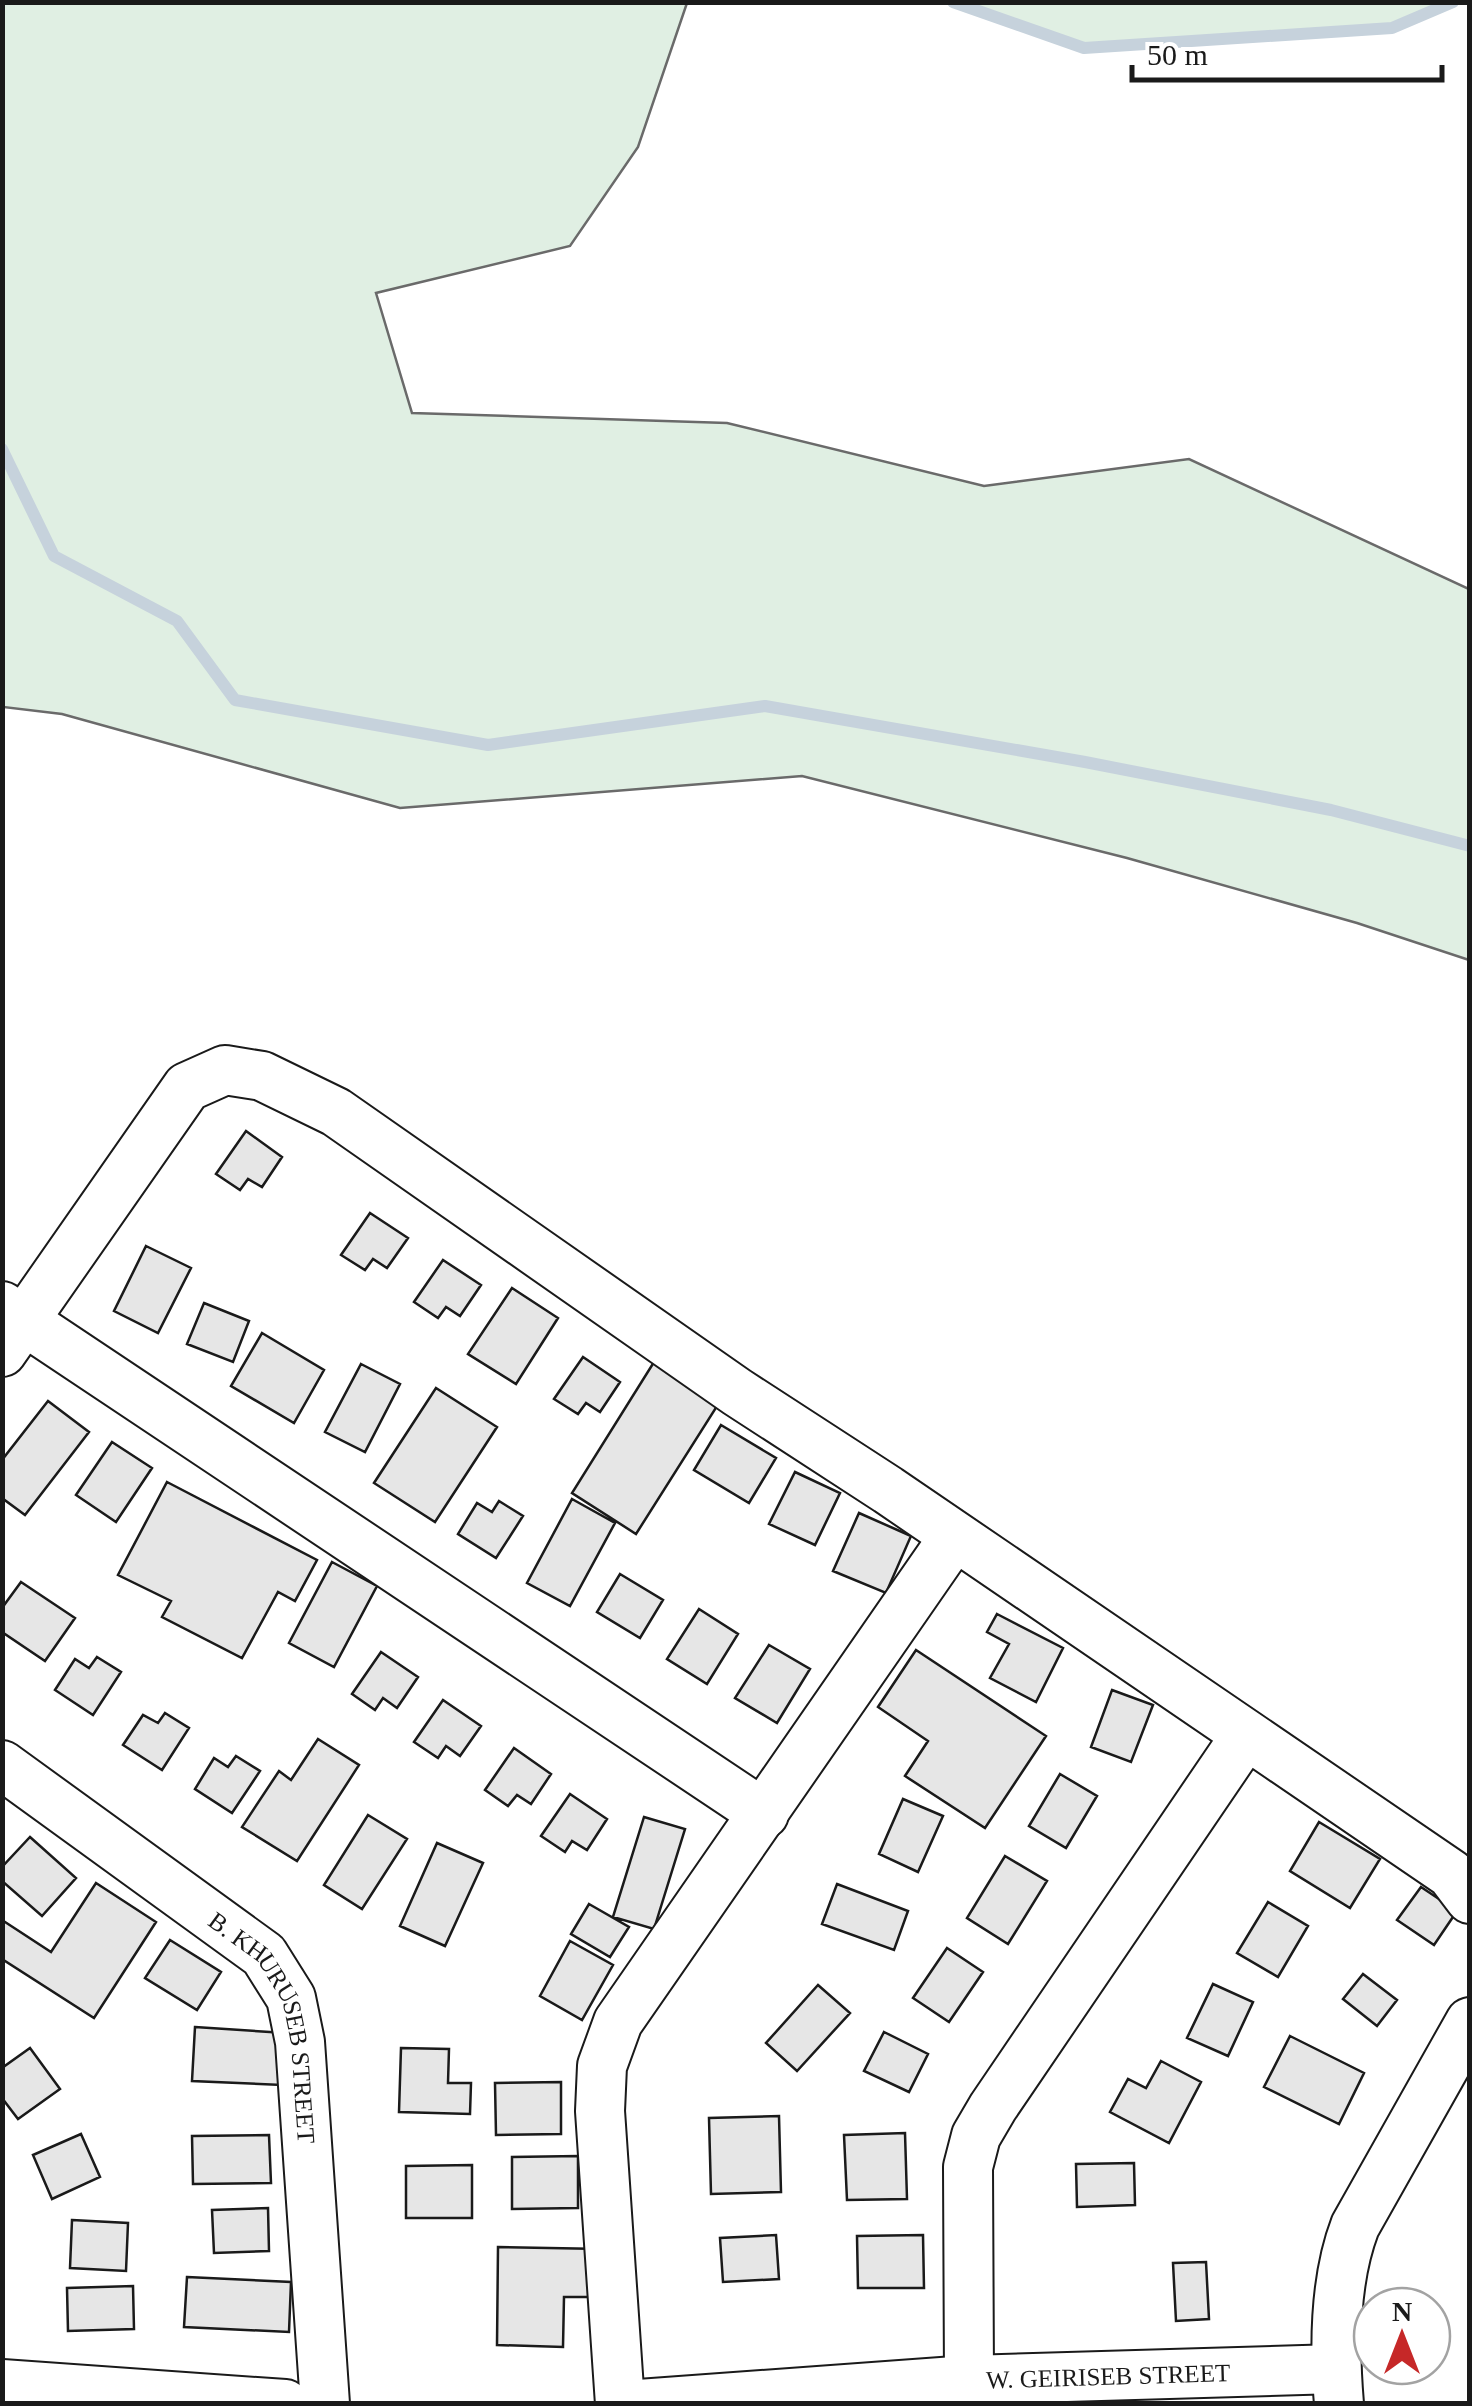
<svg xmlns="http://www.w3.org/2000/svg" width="1472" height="2406" font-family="'Times New Roman',serif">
<rect width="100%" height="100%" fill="#fff"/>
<path fill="#e0efe3" stroke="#6a6a6a" stroke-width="2.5" d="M3,2l684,1 -49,144 -68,99 -194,47 36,120 315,10 257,63 205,-27 280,130v371l-112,-37 -230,-65 -325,-82 -402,32 -338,-94 -59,-7z
M953,3l500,-1v1l-61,25 -308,20z"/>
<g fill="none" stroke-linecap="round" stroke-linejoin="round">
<path stroke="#c6d2dc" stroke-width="12" d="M953,2l131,46 308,-20 61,-26
M2,449l52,107 123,65 58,79 253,45 277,-39 320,56 246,48 139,36"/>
</g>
<path fill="#e6e6e6" stroke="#1a1a1a" stroke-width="2.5" d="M246,1131l36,26 -20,30 -14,-8 -8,11 -24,-16z
M370,1213l38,25 -21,30 -14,-9 -8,11 -24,-15z
M146,1246l45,22 -33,65 -44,-22z
M443,1260l38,25 -21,31 -14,-9 -8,11 -24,-16z
M512,1288l46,30 -42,66 -48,-30z
M204,1303l45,18 -16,41 -46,-18z
M262,1333l62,37 -30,53 -63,-37z
M583,1357l37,25 -20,30 -14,-9 -8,11 -24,-15z
M654,1362l65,41 -83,131 -64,-41z
M361,1364l39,20 -35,68 -40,-20z
M436,1388l61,39 -62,95 -61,-39z
M48,1401l41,31 -64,83 -23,-17v-38z
M721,1425l55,33 -27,45 -55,-33z
M112,1442l40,26 -36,54 -40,-27z
M795,1472l45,21 -25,52 -46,-21z
M167,1482l150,78 -22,41 -17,-9 -36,66 -80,-41 9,-16 -53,-26z
M572,1499l43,24 -45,83 -43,-23z
M499,1501l24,15 -27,42 -38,-24 19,-31 15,9z
M859,1513l52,23 -25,57 -53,-22z
M332,1562l45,24 -43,81 -45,-24z
M620,1574l43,26 -23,38 -43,-26z
M21,1582l54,36 -30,43 -43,-29v-24z
M699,1609l39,25 -31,50 -40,-25z
M997,1614l66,34 -27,54 -46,-24 19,-34 -22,-12z
M769,1645l41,24 -33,54 -42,-25z
M916,1650l130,86 -61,92 -80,-52 23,-35 -50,-34z
M381,1652l37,25 -21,31 -14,-10 -8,12 -23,-16z
M97,1657l24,15 -28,43 -38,-25 20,-31 14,9z
M1112,1690l41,15 -22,57 -40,-15z
M443,1700l38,26 -21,30 -14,-10 -8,12 -24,-16z
M165,1713l24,15 -27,42 -39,-25 20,-30 15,8z
M318,1739l41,26 -62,96 -55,-34 37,-56 12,9z
M514,1748l37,26 -20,30 -14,-9 -9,11 -23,-16z
M236,1756l24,15 -28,42 -37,-24 19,-31 14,9z
M1060,1774l37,22 -31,52 -37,-22z
M570,1794l37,25 -20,31 -15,-9 -7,11 -24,-16z
M903,1799l40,17 -25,56 -39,-18z
M368,1815l39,24 -45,70 -38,-24z
M644,1817l41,12 -31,100 -41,-12z
M1319,1822l61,37 -30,49 -60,-37z
M30,1837l46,41 -34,38 -40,-35v-14z
M437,1843l46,20 -38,83 -45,-20z
M1005,1856l42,25 -39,63 -41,-26z
M96,1883l60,39 -62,96 -92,-59v-39l49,32z
M837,1884l71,27 -14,39 -72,-26z
M1421,1887l36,24 -23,34 -37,-25z
M1268,1902l40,24 -30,51 -41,-24z
M589,1904l40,23 -19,30 -39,-23z
M170,1940l51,32 -24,38 -52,-32z
M570,1941l43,24 -31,55 -42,-24z
M947,1948l36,24 -34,50 -36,-24z
M1363,1974l34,26 -20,26 -34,-27z
M1213,1984l40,18 -25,54 -41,-18z
M818,1985l32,28 -53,58 -31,-28z
M195,2027l90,6 -3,52 -90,-4z
M884,2032l44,22 -19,38 -45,-21z
M1290,2036l74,37 -25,51 -75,-37z
M30,2048l30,41 -42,30 -16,-21v-30z
M401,2048l48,1 -1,34h23l-1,31 -71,-2z
M1161,2061l40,21 -32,61 -59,-31 18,-33 18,9z
M561,2082v52l-65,1 -1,-52z
M779,2116l2,76 -70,2 -2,-76z
M905,2133l2,66 -60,1 -3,-65z
M81,2134l19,43 -48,22 -19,-44z
M269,2135l2,48 -78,1 -1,-48z
M578,2156v52l-66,1v-52z
M1134,2163l1,42 -58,2 -1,-43z
M472,2165v53h-66v-52z
M268,2208l1,43 -55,2 -2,-43z
M72,2220l56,3 -2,48 -56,-3z
M776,2235l3,44 -56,3 -3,-44z
M923,2235l1,53h-66l-1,-52z
M498,2247l104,2 -1,48h-37l-1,50 -66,-2z
M1206,2262l3,57 -33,2 -3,-58z
M187,2277l104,5 -2,50 -105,-5z
M133,2286l1,43 -66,2 -1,-43z"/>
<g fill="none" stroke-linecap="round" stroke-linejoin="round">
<defs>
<g id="minor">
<path d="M2,1306l762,508"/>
<path d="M2,1352l185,-265 38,-17 37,6 74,36 401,280 151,98 563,384 19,25"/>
<path id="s1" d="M2,1765l262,190 27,43 9,44 25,362"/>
<path d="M969,2380l-1,-213 8,-31 17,-29 253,-372"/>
<path d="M2,2384l283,20"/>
<path d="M620,2404l-20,-293 2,-45 16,-44 336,-485"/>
<path id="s2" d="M639,2404l330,-24 367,-11"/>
<path d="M1339,2404c-5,-58 -5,-123 16,-178l115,-204"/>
</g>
</defs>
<use href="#minor" stroke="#1a1a1a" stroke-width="52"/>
<use href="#minor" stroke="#fff" stroke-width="48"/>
</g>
<g text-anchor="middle" stroke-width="8" stroke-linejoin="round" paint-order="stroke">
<g font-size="25" fill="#1a1a1a" stroke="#fff">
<text dy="9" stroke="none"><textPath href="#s1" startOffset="390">B. KHURUSEB STREET</textPath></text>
<text dy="9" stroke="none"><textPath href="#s2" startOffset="470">W. GEIRISEB STREET</textPath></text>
</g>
</g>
<rect width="1472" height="2406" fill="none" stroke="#1a1a1a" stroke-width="10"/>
<g transform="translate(1402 2336)"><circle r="48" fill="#ffffff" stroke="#a3a3a3" stroke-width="2.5"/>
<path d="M0-8L18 38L0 25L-18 38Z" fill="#c62828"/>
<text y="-15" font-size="28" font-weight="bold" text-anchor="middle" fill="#1a1a1a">N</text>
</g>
<path d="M1132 65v15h310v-15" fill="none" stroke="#1a1a1a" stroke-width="5"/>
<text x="1147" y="65" font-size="30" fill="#1a1a1a" stroke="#ffffff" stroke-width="8" paint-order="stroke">50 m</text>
</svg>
